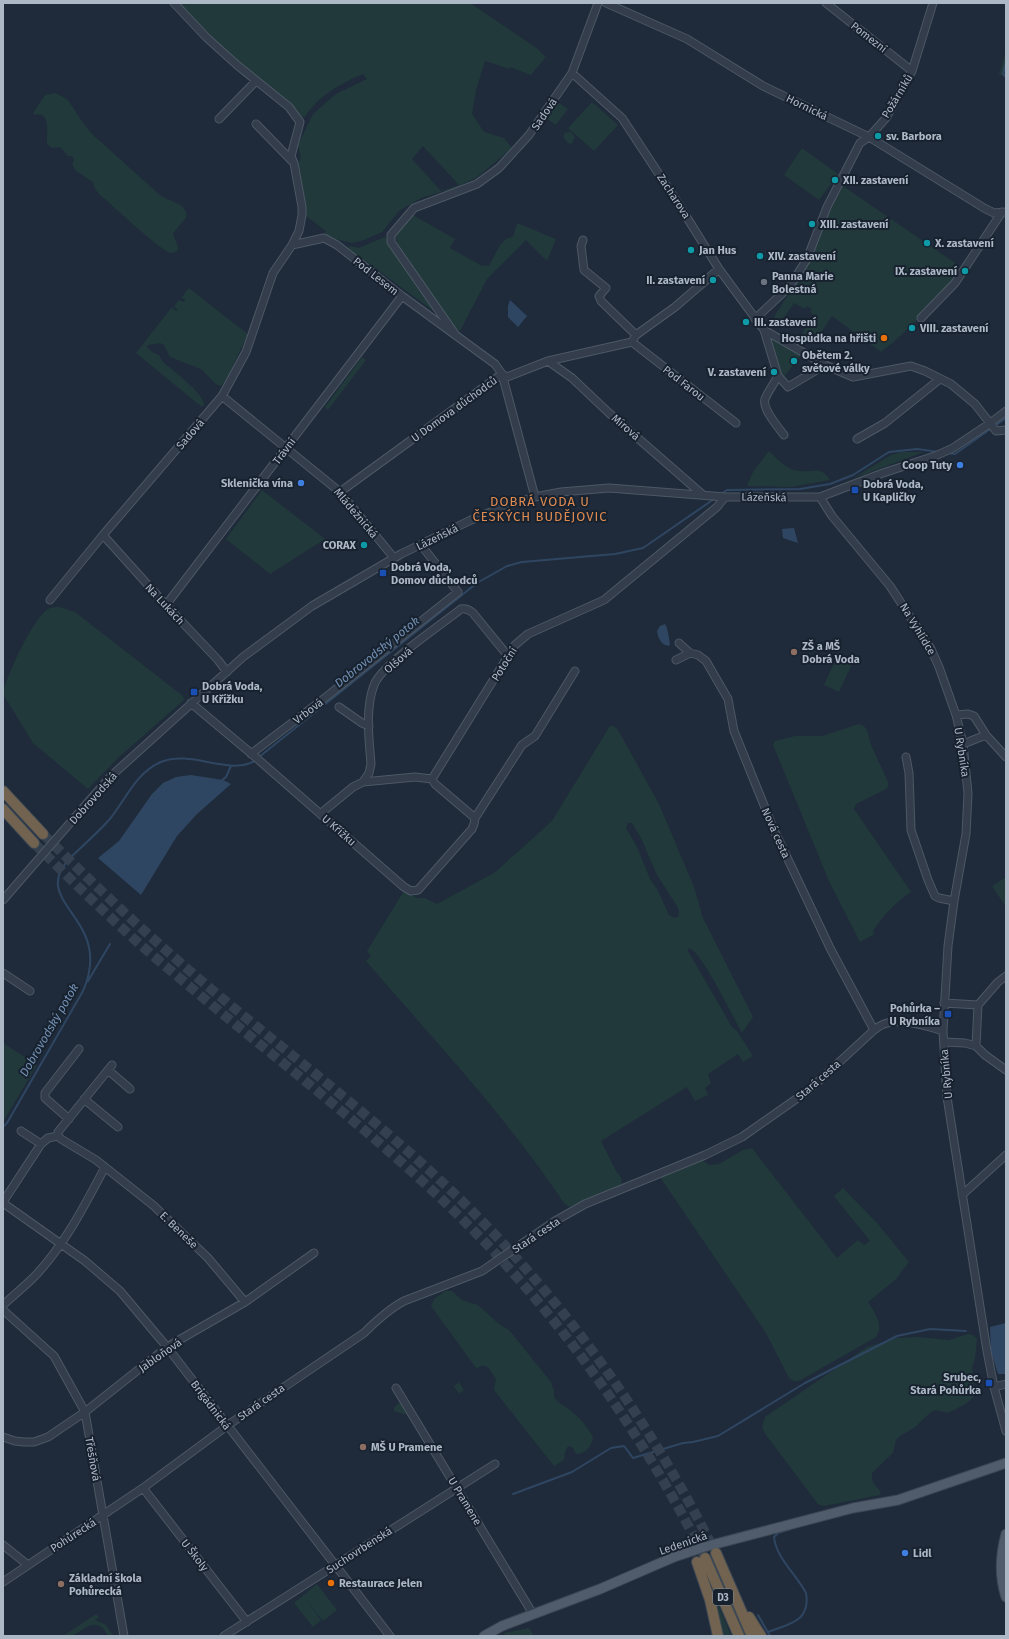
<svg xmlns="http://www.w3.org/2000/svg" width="1009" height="1639" font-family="'Fira Sans',sans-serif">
<rect width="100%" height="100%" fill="#1f2b3a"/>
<path fill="#21393b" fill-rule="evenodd" d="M176,3h294l68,46 9,10 12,9 -14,-10 -14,17 -21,-8v2l-25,-8 -9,29 -4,24 12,18 20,6 8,10 -36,30 -19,9 -36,11 -22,13 -17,21 -18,8 -12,3 -28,-7 2,-5 -20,-15 -8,-50 3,-9 -3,-12 10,-21 5,-10 23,-20 31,-15 -4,-5c-22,9 -46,23 -59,44l-82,-68zM423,146l36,39 -18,6 -29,-32z
M1006,51v27l-7,-4z
M56,93l12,7 15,23 9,11 68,61c9,7 29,8 26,23l-13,15c1,7 7,12 4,18 -3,1 -3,2 -6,2 -9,-1 -61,-50 -72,-59l-4,-5 -2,-7 -17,-11 -4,-7 2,-4 -2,-4h-4l-8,-9 -8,1 -5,-4c-1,-9 5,-33 -12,-29l-2,-2 12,-18z
M558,102l10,7 -12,16 -10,-7z
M592,102l26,23 -24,26 -26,-23z
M569,132h2l4,5 -3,7 -4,-1 -5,-6 2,-4z
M802,148l36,26 -19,26 -35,-25z
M843,186l112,77 2,12c-23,28 -47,55 -76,77l-49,-36 -18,27 -13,-8 13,-20 -4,-3 2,-3 -5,-3 -2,3 -11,-6 -13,19 -7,-5 34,-54 22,-52z
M411,214l44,25 -5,9 32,18 4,-1 3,1c6,-10 11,-28 24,-29l4,-14 39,16 -9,22 -21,-21 -39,39 -27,52 -7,-5 -14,-21 -9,-9 -33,-52 -1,-13z
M385,237l54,78 -72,-53 -18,-11 -1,-3 2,-2 9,2z
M189,288l34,27 25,19 -19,40 -8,12c-8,-1 -13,-12 -20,-17l-31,-12 -6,-12 -4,-2 -12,2 -1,2 5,5 7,3 3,6c10,9 42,32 42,44l-2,2 -66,-54 36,-46 4,4 2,-1 -4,-4 5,-6 5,2 1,-3 -4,-1z
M771,339h2l28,16 -18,23 -13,-37z
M362,357l4,3 -38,50 -3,-3z
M769,451c7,7 16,16 25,19 17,5 25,-7 36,10l-39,7 -44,-1 6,-14z
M901,452h23l-70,26 35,-22z
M262,490l63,49 -55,35 -44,-35z
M59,607l16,5 108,84 1,4 -65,57 -31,32 -55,-46 -30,-49c3,-17 31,-79 47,-86 2,-1 7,-1 9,-1z
M837,657l15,7 -13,28 -15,-7z
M859,724l5,2 3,4 4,15 18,39 -2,4 -3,2 -28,14 -2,5 57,83c-16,11 -28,23 -38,39l1,3 -14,8 -31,-61 -56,-136 2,-4 20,-5h27z
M610,726h4l4,4 41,74 35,83 9,31 50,99 -11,16c-8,-14 -40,-81 -53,-85l-1,3 44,76 5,4 16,25 -10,6 -5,-8 -30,20 3,9 -6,5 3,7 -13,6 -8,-14 -86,54 15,30 5,6 1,6 -2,3 -51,21 -5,-4c-58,-87 -130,-163 -198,-242l5,-5 -4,-5 37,-60 13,7h8l12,6 57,-31 58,-52zM628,823h4l9,15 16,37 20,31 2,5 -1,6 -4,1 -5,-3 -12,-26 -7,-10 -13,-32 -11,-19z
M1006,877v30l-14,-21z
M3,1043l34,22 -34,57z
M752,1148l85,110 21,-18 6,5 6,-4 -36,-45 9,-8 34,35 32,39 -13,17 -28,23c7,11 16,23 8,35l-77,44h-5l-5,-3 -23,-45 -106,-156 42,-17 7,5 10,-1 24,-14z
M445,1291h7l10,9 16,5 21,19 10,6 42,52 3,9v6c6,8 15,11 22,18 7,6 13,15 17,22 -1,9 -7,17 -17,17l-3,-6 -5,-2 -3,6 -1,8 -10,6 -60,-76 2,-11c-6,-9 -8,-17 -20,-11l-45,-62 3,-7z
M968,1334l5,1 4,4 -2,19 -3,10 3,25c-3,10 -18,15 -27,20l-13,-3 -5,3 -16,15 -14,8 -4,4 -3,13 -21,20c-1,12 4,11 9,20l-1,2 -56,11 -6,-2 -52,-69 -4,-8 3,-10 102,-70 30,-9 21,-1 31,3z
M459,1382l5,8 -5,4 -5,-8z
M399,1403l4,2 3,10 -12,-4v-3z
M317,1584l20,26 -14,11 -18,-22 16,21 -8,7 -19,-24z
M718,1604l13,32h-10l-6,-31z
M96,1614l3,3 -4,3 11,5 7,11h-5c-11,-22 -23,-6 -35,-1 -3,2 -7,1 -10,1z
M529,1628l5,8h-29l-1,-3z"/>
<path fill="#2f4662" d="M510,300l17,16 -9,11 -10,-10v-11z
M794,528l4,15 -15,-5 -1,-9z
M665,624c3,4 4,15 5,20l-1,2c-8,-1 -11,-8 -12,-15l3,-5z
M191,775l32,5 8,4 -34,30 -20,22 -36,59 -43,-37 21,-17 33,-47 11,-11 13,-6z
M1006,1323v51h-8l-7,-23 -1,-24z"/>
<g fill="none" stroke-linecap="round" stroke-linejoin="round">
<path stroke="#2f4662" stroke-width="2" d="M1006,62l-3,12 3,3
M947,453l8,1 51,-36
M721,494l6,-4 73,-1 30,-5 23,-9 36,-23 28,-3 22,3
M259,757l218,-174 30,-17 15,-4 93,-8 28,-6 71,-49
M221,781l5,-4 5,-11
M88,981l22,-37
M3,1127l4,-4 76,-132c8,-18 10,-38 2,-56 -13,-30 -46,-47 -13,-79 13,-12 25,-23 37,-36 16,-19 27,-48 52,-58 30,-13 71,15 95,-2
M513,1494l59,-22 39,-24 13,-2 9,12 50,-15 10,-1 25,-6 87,-53 92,-47 33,-7 36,2
M758,1615l12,21
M768,1632c20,-8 43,-10 38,-39 -9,-18 -30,-35 -32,-56l4,-4 13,-4"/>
<path stroke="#34404f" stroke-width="10" stroke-dasharray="10 5" stroke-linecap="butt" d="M43,834c58,58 117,113 180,165 81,67 165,130 240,203 104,103 187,219 252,350
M34,843c46,46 92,91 142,132 92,78 190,151 277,235 104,101 187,219 252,348"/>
<defs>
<path id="minor" d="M174,3l33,35 30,27 52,42 11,15 -9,34 2,5
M606,3l81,36 76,47 106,51 115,71 10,5 12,-1
M826,3l86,68
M572,73l50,45 54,82 43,69 45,61 14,46 10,11 37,-22
M219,119l37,-38
M583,240l-2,6 3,24 22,18 -7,8 2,5 35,34
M292,245l32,-7 13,7 65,51 93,68 7,10 33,123
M921,318l34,-35 47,-71
M755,319l35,-33 17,-27 20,-52 33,-64 9,-6 17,-19 26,-47 21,-68
M764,330l61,35 28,12 58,-11 14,5 26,13 24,20 21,27 10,-1
M455,334l-64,-92v-7l23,-27 63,-24 22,-16 30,-33 43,-62 26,-70
M632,342l104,81
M548,361l24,17 37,35 94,82
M502,374l5,3 41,-16 84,-19 4,-7 39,-28 44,-38
M778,376c-4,8 -10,15 -13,23 -3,10 13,28 19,36
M222,396l118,96 54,66
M857,439l28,-16 55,-44
M340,492l162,-118
M820,497l12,19 58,70 41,63 8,18 17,48 7,29 5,49 -2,41 -12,67 -6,45 -5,85 4,66 40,254 7,36 12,44
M103,535l63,70 52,55 9,12
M50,600l53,-65 119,-139 24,-44 27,-79 19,-28 7,-14 3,-16v-8l-8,-44 -38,-39
M166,605l236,-309
M679,643l11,10 8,2 8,6 22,38 6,32 40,99 57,120 43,80
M676,660l14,-7
M191,703l62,52 151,132 7,4 7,-1 54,-61 2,-5 1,-6 47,-73 13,-9 40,-65
M339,707l23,16 7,3
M956,715l12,-1 6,2 12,19 20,22
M963,744l23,-9
M251,754l75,-57 132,-105 -37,-47
M906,757l3,16 2,57 17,50 7,16 4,2 15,3
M432,779l83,-134 13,-11 76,-34 113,-93 8,-10
M432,779l3,5 40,34
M363,782l6,-9 2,-9c-2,-25 -6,-55 3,-79 8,-21 67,-60 87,-76 5,-1 8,1 12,4l35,43
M320,814l33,-27 10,-5 52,-5 17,2
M3,900l107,-123 133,-120 69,-51 89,-52 70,-34 37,-15 27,-8 26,-5 48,-4 116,9h95l63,-24 52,-17 18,-8 36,-24 17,-13
M3,973l27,18
M944,1003l34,2 20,-23 8,-6
M944,1042l21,1 11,3 9,9 21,15
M976,1046l2,-41
M108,1070l22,19
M84,1099l34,28
M69,1119l-24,-21v-5l34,-44
M21,1131l20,13
M58,1136l3,3 35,21 58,46 54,52 37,44
M58,1136v-4l54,-67
M962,1195l44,-40
M3,1202l38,-58 7,-6 10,-2
M3,1203l82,58 35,30 47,56 223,289
M3,1305c11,-10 22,-19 32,-29 30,-32 50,-71 70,-109
M3,1310l51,46 31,56 39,224
M994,1387l12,-3
M396,1388l137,226
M3,1437l12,4 9,1h10l14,-5 37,-25 82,-65 78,-45 69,-49
M143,1488l104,134
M3,1545l25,20
M3,1582l140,-94 88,-65 133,-90c13,-13 25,-24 40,-32l78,-30 73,-50 30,-17 120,-49 37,-18 67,-47 65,-60c3,-2 7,-5 10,-6 15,-6 44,2 59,7
M224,1636l271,-172"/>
<path id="major" d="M1006,1534c-6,22 -7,42 0,63
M484,1636l18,-10 98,-37 74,-32 30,-10 149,-39 45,-8 108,-37"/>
<path id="highway" d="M3,791l40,43
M3,809l31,34
M716,1553l36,83
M705,1558l34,78
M697,1562l13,38 8,36
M749,1617l12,19"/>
</defs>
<use href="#minor" stroke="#4d5865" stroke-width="9"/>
<use href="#major" stroke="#3c4654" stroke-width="11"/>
<use href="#highway" stroke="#3d4855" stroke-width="12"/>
<use href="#minor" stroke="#333d4b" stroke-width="7"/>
<use href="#major" stroke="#505c6b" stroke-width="9"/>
<use href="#highway" stroke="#71634f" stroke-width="10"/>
</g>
<g fill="#0f9aa8" stroke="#18222f" stroke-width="1.5">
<circle cx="878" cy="136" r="4"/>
<circle cx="835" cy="180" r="4"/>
<circle cx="812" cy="224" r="4"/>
<circle cx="927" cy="243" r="4"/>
<circle cx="691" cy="250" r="4"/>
<circle cx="760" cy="256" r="4"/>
<circle cx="965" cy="271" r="4"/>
<circle cx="713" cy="280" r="4"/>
<circle cx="746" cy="322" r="4"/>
<circle cx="912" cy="328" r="4"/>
<circle cx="794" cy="361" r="4"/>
<circle cx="774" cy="372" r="4"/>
<circle cx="364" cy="545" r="4"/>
</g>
<circle fill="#6b7280" stroke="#18222f" stroke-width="1.5" cx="764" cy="282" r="4"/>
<g fill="#e8710a" stroke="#18222f" stroke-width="1.5">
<circle cx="884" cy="338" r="4"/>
<circle cx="331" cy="1583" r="4"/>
</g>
<g fill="#3f7fe0" stroke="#18222f" stroke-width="1.5">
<circle cx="960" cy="465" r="4"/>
<circle cx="301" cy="483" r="4"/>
<circle cx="905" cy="1553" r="4"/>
</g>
<g fill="#1a4fb4" stroke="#18222f" stroke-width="1.5">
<rect x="851" y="486" width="8" height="8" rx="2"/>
<rect x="379" y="569" width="8" height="8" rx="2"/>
<rect x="190" y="688" width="8" height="8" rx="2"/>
<rect x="944" y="1010" width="8" height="8" rx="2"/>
<rect x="985" y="1379" width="8" height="8" rx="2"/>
</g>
<g fill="#8d6e63" stroke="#18222f" stroke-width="1.5">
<circle cx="794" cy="652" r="4"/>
<circle cx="363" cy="1447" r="4"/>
<circle cx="61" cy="1584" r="4"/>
</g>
<g text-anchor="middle" stroke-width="4" stroke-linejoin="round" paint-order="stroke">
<rect fill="#18222f" stroke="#808b99" stroke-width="1" x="713" y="1589" width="20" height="16" rx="3"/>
<g font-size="10" font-weight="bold" fill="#adb8c7">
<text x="723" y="1601">D3</text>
</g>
<g font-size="11" fill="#adb8c7" stroke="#18222f">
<text transform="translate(869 37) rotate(38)" y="4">Pomezní</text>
<text transform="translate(897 96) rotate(-59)" y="4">Požárníků</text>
<text transform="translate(807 107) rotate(26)" y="4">Hornická</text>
<text transform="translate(544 114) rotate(-56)" y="4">Sadová</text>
<text transform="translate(674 196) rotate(57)" y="4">Zacharova</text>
<text transform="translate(376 276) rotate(38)" y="4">Pod Lesem</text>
<text transform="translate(684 383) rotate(38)" y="4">Pod Farou</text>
<text transform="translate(454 409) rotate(-36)" y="4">U Domova důchodců</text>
<text transform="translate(626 427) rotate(41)" y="4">Mírová</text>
<text transform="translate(190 434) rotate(-49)" y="4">Sadová</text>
<text transform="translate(284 451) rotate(-53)" y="4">Trávní</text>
<text transform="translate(764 497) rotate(1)" y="4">Lázeňská</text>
<text transform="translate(356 513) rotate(50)" y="4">Mládežnická</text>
<text transform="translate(437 537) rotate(-26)" y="4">Lázeňská</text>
<text transform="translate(165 604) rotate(47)" y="4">Na Lukách</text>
<text transform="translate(918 629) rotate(59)" y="4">Na Vyhlídce</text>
<text transform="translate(398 660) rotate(-41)" y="4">Olšová</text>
<text transform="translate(504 664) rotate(-58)" y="4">Potoční</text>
<text transform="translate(308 711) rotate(-37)" y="4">Vrbová</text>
<text transform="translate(962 752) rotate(81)" y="4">U Rybníka</text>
<text transform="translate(93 798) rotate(-48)" y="4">Dobrovodská</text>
<text transform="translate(339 830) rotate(41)" y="4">U Křížku</text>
<text transform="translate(776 833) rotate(66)" y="4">Nová cesta</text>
<text transform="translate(946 1074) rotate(-95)" y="4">U Rybníka</text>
<text transform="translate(818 1080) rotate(-41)" y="4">Stará cesta</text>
<text transform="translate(179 1230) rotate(44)" y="4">E. Beneše</text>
<text transform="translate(536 1235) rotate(-34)" y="4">Stará cesta</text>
<text transform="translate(160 1355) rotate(-35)" y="4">Jabloňová</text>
<text transform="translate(261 1402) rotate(-35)" y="4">Stará cesta</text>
<text transform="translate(211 1405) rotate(53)" y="4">Brigádnická</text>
<text transform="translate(93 1459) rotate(80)" y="4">Třešňová</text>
<text transform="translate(465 1501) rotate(59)" y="4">U Pramene</text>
<text transform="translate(73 1535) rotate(-33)" y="4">Pohůrecká</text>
<text transform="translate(683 1543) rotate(-19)" y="4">Ledenická</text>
<text transform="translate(359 1550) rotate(-33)" y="4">Suchovrbenská</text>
<text transform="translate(195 1555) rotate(52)" y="4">U Školy</text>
</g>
<g font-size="11" font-weight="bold" fill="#adb8c7" stroke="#18222f" text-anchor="start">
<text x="886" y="140">sv. Barbora</text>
<text x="843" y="184">XII. zastavení</text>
<text x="820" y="228">XIII. zastavení</text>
<text x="935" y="247">X. zastavení</text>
<text x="699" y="254">Jan Hus</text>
<text x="768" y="260">XIV. zastavení</text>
<text x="957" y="275" text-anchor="end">IX. zastavení</text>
<text x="772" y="280">Panna Marie<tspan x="772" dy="13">Bolestná</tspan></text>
<text x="705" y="284" text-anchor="end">II. zastavení</text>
<text x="754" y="326">III. zastavení</text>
<text x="920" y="332">VIII. zastavení</text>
<text x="876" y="342" text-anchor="end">Hospůdka na hřišti</text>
<text x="802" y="359">Obětem 2.<tspan x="802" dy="13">světové války</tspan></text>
<text x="766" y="376" text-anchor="end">V. zastavení</text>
<text x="952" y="469" text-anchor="end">Coop Tuty</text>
<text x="293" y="487" text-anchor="end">Sklenička vína</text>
<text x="863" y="488">Dobrá Voda,<tspan x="863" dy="13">U Kapličky</tspan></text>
<text x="356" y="549" text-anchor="end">CORAX</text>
<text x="391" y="571">Dobrá Voda,<tspan x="391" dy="13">Domov důchodců</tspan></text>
<text x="802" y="650">ZŠ a MŠ<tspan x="802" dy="13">Dobrá Voda</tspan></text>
<text x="202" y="690">Dobrá Voda,<tspan x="202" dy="13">U Křížku</tspan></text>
<text x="940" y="1012" text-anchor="end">Pohůrka –<tspan x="940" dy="13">U Rybníka</tspan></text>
<text x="981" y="1381" text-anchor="end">Srubec,<tspan x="981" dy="13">Stará Pohůrka</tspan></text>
<text x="371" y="1451">MŠ U Pramene</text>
<text x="913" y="1557">Lidl</text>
<text x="69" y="1582">Základní škola<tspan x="69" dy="13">Pohůrecká</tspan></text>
<text x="339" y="1587">Restaurace Jelen</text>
</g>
<g font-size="12" font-style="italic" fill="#728fb2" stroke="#18222f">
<text transform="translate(377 652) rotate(-39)" y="4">Dobrovodský potok</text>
<text transform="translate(49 1030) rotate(-60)" y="4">Dobrovodský potok</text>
</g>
<g font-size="13" letter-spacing="1" fill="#de8b52" stroke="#18222f">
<text x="540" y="506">DOBRÁ VODA U<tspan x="540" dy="15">ČESKÝCH BUDĚJOVIC</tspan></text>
</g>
</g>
<rect width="1009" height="1639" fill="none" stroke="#adb8c7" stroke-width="8"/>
</svg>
